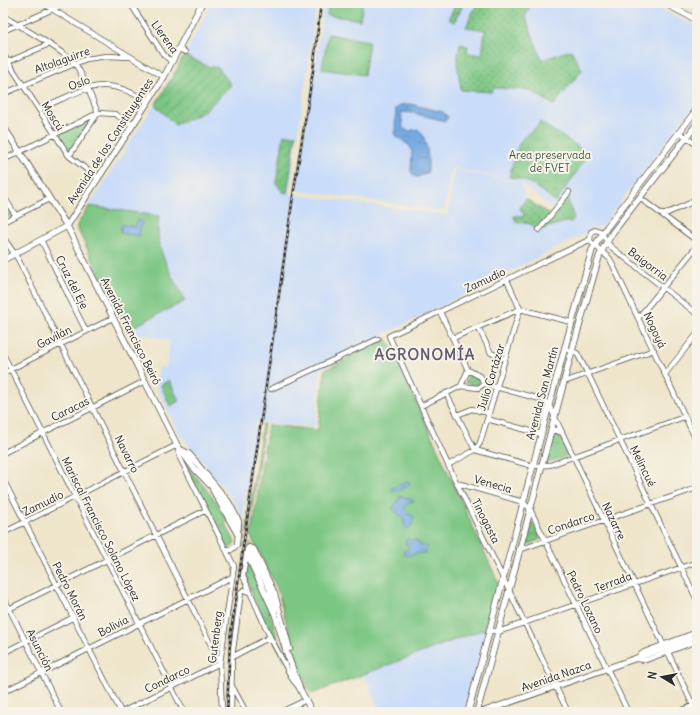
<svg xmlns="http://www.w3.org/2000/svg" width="700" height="715" font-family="Delius,sans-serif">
<defs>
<pattern id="grass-dots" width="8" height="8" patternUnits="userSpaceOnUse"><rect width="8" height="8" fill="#7cc683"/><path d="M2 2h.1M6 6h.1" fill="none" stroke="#66a16b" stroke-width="1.8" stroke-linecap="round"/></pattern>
<pattern id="park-crowns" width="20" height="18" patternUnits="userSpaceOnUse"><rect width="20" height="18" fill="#7cc683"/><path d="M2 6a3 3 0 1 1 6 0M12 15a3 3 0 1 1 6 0" fill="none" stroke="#66a16b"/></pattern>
<pattern id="garden-furrows" width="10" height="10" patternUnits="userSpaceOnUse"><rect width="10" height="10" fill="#7cc683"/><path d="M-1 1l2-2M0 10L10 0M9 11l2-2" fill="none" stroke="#66a16b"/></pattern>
<pattern id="water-ripples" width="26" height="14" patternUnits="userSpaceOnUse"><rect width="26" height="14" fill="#76aae3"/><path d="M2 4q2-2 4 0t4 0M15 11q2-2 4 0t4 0" fill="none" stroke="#618bb8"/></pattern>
</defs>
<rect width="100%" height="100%" fill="#f7f3e8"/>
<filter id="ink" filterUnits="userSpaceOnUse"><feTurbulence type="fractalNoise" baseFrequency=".025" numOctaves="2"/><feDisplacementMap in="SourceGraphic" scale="8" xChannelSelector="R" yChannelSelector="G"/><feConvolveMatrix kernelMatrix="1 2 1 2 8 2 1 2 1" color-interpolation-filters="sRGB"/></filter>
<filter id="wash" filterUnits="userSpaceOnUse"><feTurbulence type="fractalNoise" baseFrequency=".012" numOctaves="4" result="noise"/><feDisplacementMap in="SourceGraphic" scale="16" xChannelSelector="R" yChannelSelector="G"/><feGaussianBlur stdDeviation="0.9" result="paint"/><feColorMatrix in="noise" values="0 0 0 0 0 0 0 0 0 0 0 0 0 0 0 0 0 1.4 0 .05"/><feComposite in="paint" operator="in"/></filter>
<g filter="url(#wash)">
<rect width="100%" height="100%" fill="#eee5ca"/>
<path fill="#c9dcf9" d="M211,3h106l-28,191 159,21 6,-45 67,13 9,39 39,-8 9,5 -17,-17 -10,6 -31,-26 -68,-14 -8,43 -148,-21 28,-187h326l47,24 -1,76 -94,123 -11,3 -9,6 -199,100 6,20 -16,6 -7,-17 -45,25 -6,58 -59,-5 -13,96 -13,-22 -49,-60 -25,-49 3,-20 7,1 4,-27 -31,-8 -10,1 -2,-4 58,-29 -24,-49 -5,-22 3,-14 -70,-10 87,-135z
M487,628l-22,80 -3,3 -81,1 -18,-38z"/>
<path fill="url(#grass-dots)" stroke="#547857" d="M477,3h55l-7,13 17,44 29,-10 11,20 -28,35 -25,-15 -34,-2 -4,4 -30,-2 -4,-28 3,-18 8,2 -1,7 15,2 3,-25 -19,-3z
M568,196l1,9 5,13 -3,4h-6l-26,8h-4l-4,-6 -15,-2 -2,-6h11l-5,-8 6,-9 25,16z
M262,424h2l-16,111 -1,-8z"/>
<path fill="url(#park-crowns)" stroke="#547857" d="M456,4l6,3 -8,15 -6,-3z
M95,116l-26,38 -11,-19z
M540,122l43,28 -3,6 4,5 -28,41c-14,-11 -28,-24 -47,-25 4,-11 6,-29 13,-37 5,-8 14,-10 18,-18z
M3,199l8,13 1,3 -9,4z
M470,373l10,6v4l-3,2 -12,-2z
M554,432l5,2 10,21 -22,8 -2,-3z
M184,462l31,38 13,21 -3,2 10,19 -4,6 -6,-3z
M532,522l8,15 -1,3 -12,5 -2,-2z
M247,561l20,42 18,59 -28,-55 -12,-32z"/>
<path fill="url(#garden-furrows)" stroke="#547857" d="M184,55l23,11 12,2 12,17 -26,26 -30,14 -20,-20 21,-34z
M284,135h12l-9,58 -4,-1 -7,-9z"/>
<path fill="#7cc683" stroke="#547857" d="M329,3h34l-3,17 -33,-5z
M328,34l41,7 -5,34 -42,-6z
M89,206l70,10c-6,32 12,57 26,85l-58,29 -50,-102v-3z
M387,338l111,244 -11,46 -176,66 -14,-31 -20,-75 -26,-51 17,-112 50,5 7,-60z
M169,380l10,21 -9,5 -9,-21z"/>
<path fill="url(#water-ripples)" stroke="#506a87" d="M410,104l33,8 5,5 -3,4 -3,-1 -30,-7 -11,-1 2,17 6,2 9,-2c10,9 10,29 10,41l-1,3 -9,4 -4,-1 -3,-4 1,-22 -3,-5 -13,-9 -1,-4 1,-23 4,-4z
M137,220l5,1 -3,15 -19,-3 2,-9 14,3z
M408,481l2,4 -16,7 -2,-4z
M401,496l8,2 5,3 -5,1 -5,6 10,9 -2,8 -4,4 -3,-2 -2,-10 -11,-8z
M406,539l11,2 3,4 7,2 -1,6c-9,-1 -12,3 -22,2v-5h4l1,-5 -4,-1z"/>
</g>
<g filter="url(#ink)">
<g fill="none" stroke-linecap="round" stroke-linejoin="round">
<path stroke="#c7c0aa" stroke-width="5.5" stroke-dasharray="5.5 3" stroke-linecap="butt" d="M238,525l12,24
M237,534l10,20"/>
<defs>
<path id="minor" d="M42,3l122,74
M130,3l34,52 8,7
M3,16c15,9 64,36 73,49 9,14 15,32 22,48l-29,43
M3,31l64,-28
M179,49l6,3
M3,54l66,102 29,22
M8,62l41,-18
M3,94l83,-35 20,-3 24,1
M39,109c46,-19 63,-37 109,-7
M679,132l18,13
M3,160l95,-47 17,1 18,11
M3,195l13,21
M640,198l57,43
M663,215l34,-15
M3,222l46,-23
M539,230l30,-38
M3,237l15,22 202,404 -98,49
M41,240l45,91
M440,312l28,58
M697,314l-87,-68 -10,-15 -5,-1 -4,2 -1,9 20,18 87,183
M639,317l58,-71
M478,327l13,26 14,6
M453,338l67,-29 51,13
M564,348l13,5 11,21 109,226
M3,354l181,358
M468,370l13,7 3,7
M3,373l110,-55
M665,374l32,-40
M564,382l90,-32
M461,386l7,-16
M271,389l107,-50
M446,393l29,57 58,16 17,-1 134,-48
M421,406l40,-20 17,2 6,-4 60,16 5,5 114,239
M457,415l15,-6 17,4
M487,419l54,15
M691,429l6,-8
M3,453l142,-72
M196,462l33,40 10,19 -2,24 -6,5 -5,-1
M448,465l27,-15 5,-7 40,-134 -13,-29
M3,479l118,233
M457,483l66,19 7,7 98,203
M3,533l174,-88 3,13 54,108 -14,97 2,49
M519,550l178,-62
M3,596l58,116
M3,612l203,-102
M490,630l8,2 199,-70
M290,649l-15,-55 -21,-45 -5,-2 -2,2 -4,27 27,61 23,43 5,6
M668,652l28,60
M3,653l71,-36
M232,657l38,-20
M638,657l6,-5 53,-20
M636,659l10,1 51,-19
M232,686l14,26
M3,692l229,-115
M3,709l2,3
M231,712l1,-55 9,-65 3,-2 5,2
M281,712l25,-12
M568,712l-120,-247 -59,-129 200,-96
M678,712l19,-8"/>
<path id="major" d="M664,3l33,17
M3,126l64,100 110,219 15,21 28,29 18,30
M3,260l64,-34 97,-149 38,-74
M551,431l4,-1 6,2
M181,450l8,4 7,8
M213,490l24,43
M250,549l20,40 5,21
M247,554l28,60 11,37 14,38 12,23
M468,712l81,-307 43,-155 15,-23 90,-118
M477,712l95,-361 27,-94 6,-12 8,-13 84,-108
M482,712l215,-75"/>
</defs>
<use href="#minor" stroke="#484743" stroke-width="6"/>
<use href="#major" stroke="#484743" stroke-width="7"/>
<use href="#minor" stroke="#fff" stroke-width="4.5"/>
<use href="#major" stroke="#fff" stroke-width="5.5"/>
<defs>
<path id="rail" d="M227,712l3,-73 63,-443 20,-125 8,-68"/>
</defs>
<use href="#rail" stroke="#2b2b2b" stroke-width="2.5"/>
<use href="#rail" stroke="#f7f3e8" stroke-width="1" stroke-dasharray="3" stroke-linecap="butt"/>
</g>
</g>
<g text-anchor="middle" stroke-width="4" stroke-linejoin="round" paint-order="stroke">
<g font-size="11" fill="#2b2b2b" stroke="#f7f3e8">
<text transform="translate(165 37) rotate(54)" y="4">Llerena</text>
<text transform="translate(62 60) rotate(-20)" y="4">Altolaguirre</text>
<text transform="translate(79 83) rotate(-20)" y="4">Oslo</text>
<text transform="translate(53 116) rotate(58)" y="4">Moscú</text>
<text transform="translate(110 141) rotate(-57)" y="4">Avenida de los Constituyentes</text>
<text transform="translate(648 264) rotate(37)" y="4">Baigorria</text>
<text transform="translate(485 280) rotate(-25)" y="4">Zamudio</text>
<text transform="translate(72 282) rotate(63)" y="4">Cruz del Eje</text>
<text transform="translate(655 330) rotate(65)" y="4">Nogoyá</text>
<text transform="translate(131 331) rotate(63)" y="4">Avenida Francisco Beiró</text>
<text transform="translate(54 337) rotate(-27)" y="4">Gavilán</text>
<text transform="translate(491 377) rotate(-73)" y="4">Julio Cortázar</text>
<text transform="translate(542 393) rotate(-75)" y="4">Avenida San Martín</text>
<text transform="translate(70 409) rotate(-26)" y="4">Caracas</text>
<text transform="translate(127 454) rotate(63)" y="4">Navarro</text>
<text transform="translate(643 466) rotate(64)" y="4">Melincué</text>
<text transform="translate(493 484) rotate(16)" y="4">Venecia</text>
<text transform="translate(43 503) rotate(-26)" y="4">Zamudio</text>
<text transform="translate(486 521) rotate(63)" y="4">Tinogasta</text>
<text transform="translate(614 521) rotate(64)" y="4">Nazarre</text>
<text transform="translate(571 523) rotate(-19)" y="4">Condarco</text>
<text transform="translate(101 529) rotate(63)" y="4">Mariscal Francisco Solano López</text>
<text transform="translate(613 582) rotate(-20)" y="4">Terrada</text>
<text transform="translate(70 591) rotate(63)" y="4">Pedro Morán</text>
<text transform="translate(585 602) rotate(64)" y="4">Pedro Lozano</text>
<text transform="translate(113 626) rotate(-27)" y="4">Bolivia</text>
<text transform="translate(215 637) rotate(-83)" y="4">Gutenberg</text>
<text transform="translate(40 650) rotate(63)" y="4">Asunción</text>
<text transform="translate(556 676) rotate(-19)" y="4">Avenida Nazca</text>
<text transform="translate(167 679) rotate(-26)" y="4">Condarco</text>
</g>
<g font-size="11" fill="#435a45" stroke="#f7f3e8">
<text x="550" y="159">Area preservada<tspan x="550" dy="13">de FVET</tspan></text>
</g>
<g font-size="15" font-weight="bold" letter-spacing="1" fill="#635c72" stroke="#f7f3e8">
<text x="425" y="360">AGRONOMÍA</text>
</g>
</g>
<rect width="700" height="715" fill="none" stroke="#f7f3e8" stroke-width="16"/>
<g transform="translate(662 677) rotate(280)" stroke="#f7f3e8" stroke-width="3" paint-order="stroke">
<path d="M0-3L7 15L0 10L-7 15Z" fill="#2b2b2b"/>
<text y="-6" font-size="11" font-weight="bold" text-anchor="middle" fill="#2b2b2b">N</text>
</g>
</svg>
